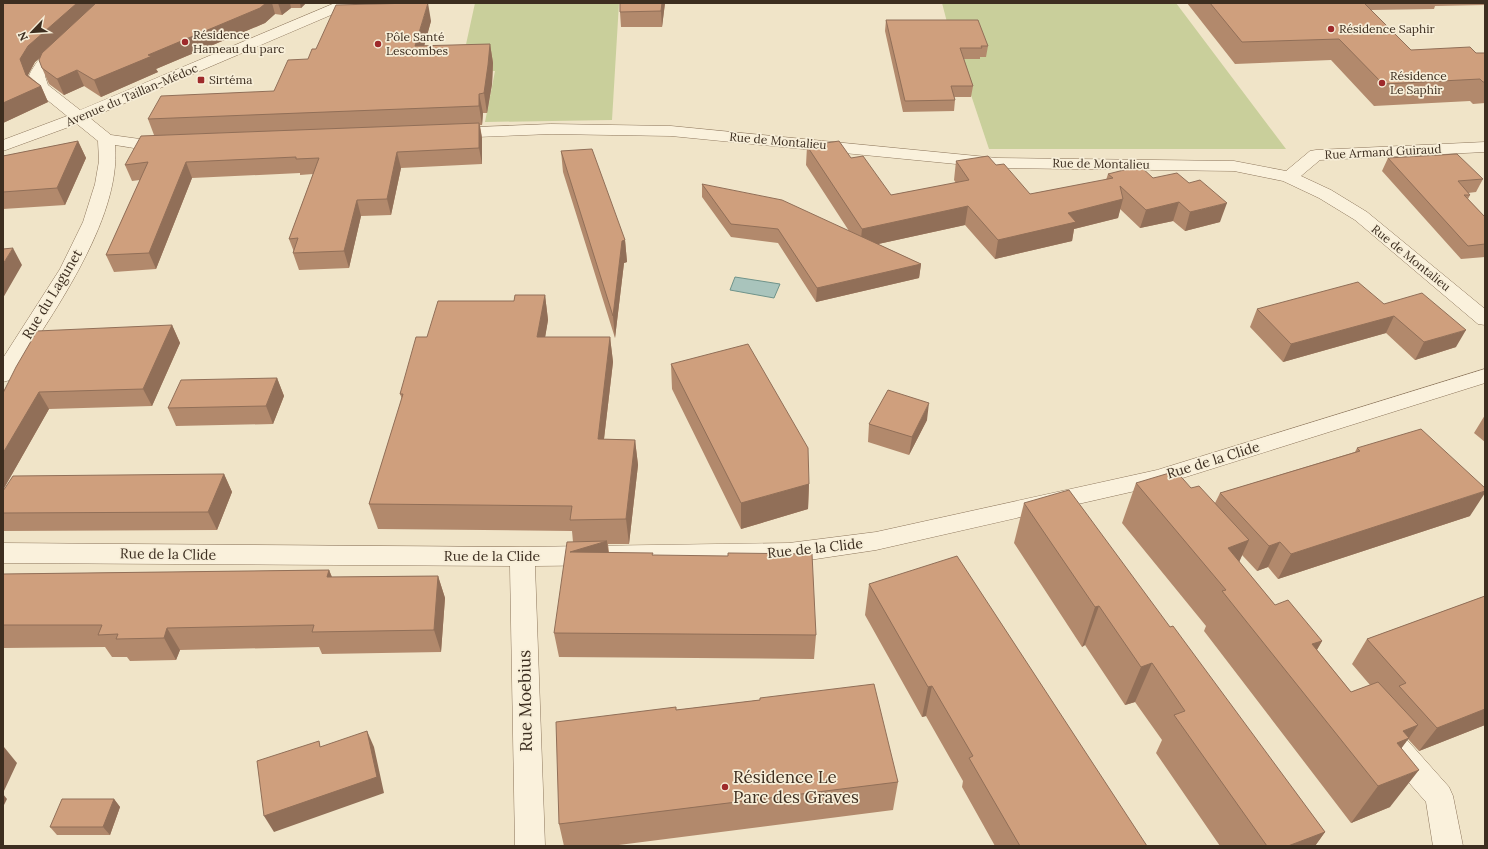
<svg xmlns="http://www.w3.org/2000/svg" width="1488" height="849" font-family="Lora,serif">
<rect width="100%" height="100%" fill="#f0e4c8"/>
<path fill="#c9cf9b" d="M475,3h144l-7,117 -127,2 10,-51 -35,1z
M942,3h234l110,146h-297l-41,-123z"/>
<path fill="#a9c4bc" stroke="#6f938a" d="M735,277l45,7 -6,14 -44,-8z"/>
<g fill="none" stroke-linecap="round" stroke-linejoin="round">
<defs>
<path id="minor" d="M335,3h19l-2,3 -262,112 21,17 36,5 19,-1 6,1 2,4 -2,4c-19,4 -38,0 -57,-3 7,75 -66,174 -105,235l-7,2v-24l57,-89 23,-47 12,-38 4,-23 -1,-20 -21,-17 -74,27v-11l64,-24 -32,-26 -6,-14c5,-13 24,-37 39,-33l3,3 -3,3 -20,19 -3,8 3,9 32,25z
M551,124l120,2 326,32 237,3 52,10 24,-20 6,-1 169,-8v10l-165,8 -19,16 30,14 36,22 118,97v16l-7,-1 -123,-104 -36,-22 -36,-17 -49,-10 -237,-3 -326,-32 -120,-2 -100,4 -6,-1 -2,-4 2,-4 6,-1z
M1485,369v14l-328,103 -281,64 -87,13 -254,3 10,280h-30l-5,-280 -507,-3v-20l519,4 267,-4 87,-11 281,-62z
M1398,737l10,4 41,46 4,9 10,50h-30l-7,-44 -38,-43 -4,-9 4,-9z"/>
</defs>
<use href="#minor" stroke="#8d765c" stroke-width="1"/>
<use href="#minor" fill="#faf1dc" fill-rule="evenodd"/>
</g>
<path fill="#b2896c" d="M3,3h303l-5,5h-10l-9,7 -7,-1 -10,9 -109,46 2,3 -57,25 -17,-11 -20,9 -15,-11 -7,-16 -1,-11 -6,5 -7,13 13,11 7,16 -45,21z
M620,3h45l-3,24h-41l-1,-15z
M1187,3h298v2l-50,1 -1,3 -64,1 41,40 65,3h9v50l-12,1 -3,-3 -96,5 -43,-46 -96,4z
M886,20l102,26 -2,11h-6v2h-16l9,27 -2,11h-17l1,3 -1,11 -51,1 -18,-81z
M431,21l-7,25 66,-2 3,19 -1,21 -5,29h-4l-1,12h-2l2,13v26l-81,4 -10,47 -30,1 -12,52 -50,2 -6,-17 1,-1 -5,-13 24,-65 -13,1v-2l-108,5 -36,91 -42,3 -8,-17 34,-75 -8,1 -7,-16 29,-30 -6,-16 126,-28 34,-32z
M78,141l8,17 -21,47 -62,4v-53z
M807,146l44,12 40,37 65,-12 -2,-3 2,-19 40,4 34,29 76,-14 2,-6 45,4 67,44 -35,9 -12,-10 -33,7 -20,-19 -2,9 -44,11 -2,12 -77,18 -30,-34 -87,19 43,20 -2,14 -103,24 -38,-59 -47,-6 -29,-40v-13l147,47 -43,-66z
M561,151l64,89 2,22 -3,1 -9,75 -52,-166z
M1388,158l95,21 -7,13 -8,1 2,2 -2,4 17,18v40l-24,2 -79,-88z
M545,295l3,25 -3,17h65l3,25 -9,77 31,1 3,25 -9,79h-21l1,8 44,3 163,80 -2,24 -255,-2 -5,-24 19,-91 -1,-11 -194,-2 -9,-25 33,-105 -2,-5 27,-57 87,-36z
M1384,304l72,43 -41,13 -29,-27 -103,29 -33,-35 7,-18z
M172,325l8,18 -28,63 -103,3 -46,81v-97z
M671,364l138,120 -1,25 -67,20 -69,-140z
M277,378l7,18 -11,28 -97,2 -8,-18z
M1485,415v27l-11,-9z
M927,420l-18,35 -41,-13 1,-18z
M1357,448l113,68 -192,63 -10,-12 -11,4 -15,-16 -3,7 36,43 47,36 -5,9 34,42 19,-7 -18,-21 15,-25 118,-43v129l-66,26 -11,-12 -7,9 -11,59 -39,16 -147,-192 2,-5 -84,-103 14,-40 55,5 24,15 5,-10 135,-41z
M224,474l8,18 -15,38 -214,1v-40z
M1024,503l146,124 155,205 -10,14h-95l-64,-93 6,-13 -27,-38 -10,3 -40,-60 -3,2 -68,-104z
M329,570l3,7 106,-1 7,22 -4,54 -119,2 -3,-7 -139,3 -4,10 -46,1 -3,-4h-15l-7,-10 -102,1v-74z
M869,584l278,262h-152l-33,-59 1,-6 -37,-65 -4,1 -57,-102z
M760,698l138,84 -5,28 -282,36h-47l-5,-22 117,-114 84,-10z
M114,799l6,8 -10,28h-53l-7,-8z"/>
<path fill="#916f58" d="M77,3h23l-65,59 -7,13 5,15 8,-4 7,16 -45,21v-20l17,-44 8,-13z
M266,3h6l3,11 -10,9 -109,46 2,3 -57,25 -7,-17 54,-25z
M278,3h12l1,5 -9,7z
M300,3h6l-5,5z
M428,3l3,18 -12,44 -4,-19z
M662,3h3l-3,24 -1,-16z
M490,44l3,19 -1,21 -5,29 -3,-20z
M77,70l7,16 -20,9 -7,-16z
M479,94l4,19 -1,12 -3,-19z
M479,123l3,15v26l-3,-16z
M78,141l8,17 -21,47 -8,-17z
M397,152l4,16 -10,47 -4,-16z
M186,162l6,16 -36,91 -7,-16z
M1123,199l-5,19 -44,11 -2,12 -77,18 3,-19 70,-27z
M357,200l4,16 -12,52 -5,-17z
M1179,202l-6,19 -33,7 6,-18z
M1227,203l-7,19 -35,9 5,-19z
M968,206l-3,19 -105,23 2,-19z
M625,240l2,22 -3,1 -9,75 -2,-22 9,-75z
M13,248l9,17 -19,33v-34z
M921,264l-2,14 -103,24 1,-14z
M545,295l3,25 -7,42 -4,-25z
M1394,316l-8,17 -103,29 8,-18z
M172,325l8,18 -28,63 -9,-17z
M1466,330l-10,17 -41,13 9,-18z
M610,337l3,25 -12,102 -3,-25z
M277,378l7,18 -11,28 -7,-18z
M39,392l10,17 -46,81v-37z
M929,403l-2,17 -18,35 3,-18z
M635,440l3,25 -9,79 -3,-25z
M224,474l8,18 -15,38 -9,-18z
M809,484l-1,25 -67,20v-26z
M1485,491v2l-15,23 -192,63 13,-25z
M1249,540l-18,40 -3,-32z
M607,541l3,26 -40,-15z
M1280,542l-12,25 -11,4 12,-25z
M329,570l9,23 -11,-16z
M438,576l7,22 -4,54 -7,-22z
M1099,606l-14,39 -3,2 13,-40z
M167,628l13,22 -4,10 -12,-22z
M1322,641l-23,39 13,-36z
M1152,663l-17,39 -10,3 16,-38z
M932,686l-6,30 -4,1 6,-30z
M1485,709v16l-66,26 18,-23z
M1418,725l-9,13 -28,38 22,-45z
M367,731l7,16 10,46 -110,39 -10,-16z
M4,747l13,16 -14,30v-44z
M1419,770l-29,37 -39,16 27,-37z
M3,794l4,5 -4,8z
M114,799l6,8 -10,28 -7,-8z
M1325,832l-10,14h-27z"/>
<path fill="#cf9f7d" stroke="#916f58" d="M3,3h74l-49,43 -8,13 6,16 15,11 -38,17z
M96,3h170l-6,5 -112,47 4,1 -58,24 -17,-10 -20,9 -15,-11 -3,-8 3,-7z
M414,3h14l-13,43 75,-2 -2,21 -4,28 -5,1v12l-331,13 13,-23 113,-5 14,-31 20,-1 4,-10h4l20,-44z
M620,3h42l-1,8 -41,1z
M1210,3h154l47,47 59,-3 6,6h9v29h-2l-3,-3 -97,5 -44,-45 -97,3z
M886,20h92l10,26h-7l1,2h-22l13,38h-22l4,14 -50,1z
M479,123v25l-82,4 -10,47 -30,1 -13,51 -51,2 5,-15 -9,1 30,-81 -23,1v-2l-110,5 -37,91 -43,2 42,-93 -23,3 16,-29z
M78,141l-21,47 -54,4v-36z
M839,141l12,17 12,-2 28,39 78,-15 -13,-19 32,-5 8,9 8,-1 26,30 83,-16 -5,-4 32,-8 13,12 24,-5 12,10 11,-3 27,23 -37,9 -11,-10 -33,8 -26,-24 3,13 -55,14 8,9 -78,18 -30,-34 -106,23 -55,-83z
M592,149l33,91 -3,1 -9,75 -52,-165z
M1457,154l26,25 -25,2 12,14h-6l21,22v27l-17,2 -80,-88z
M702,184l80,16 139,64 -104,24 -39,-59 -47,-5z
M13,248l-10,16v-15z
M1358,282l26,22 38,-11 44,37 -42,12 -30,-26 -103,28 -34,-35z
M515,295h30l-8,42h73l-12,102 37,1 -9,79 -56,1 2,-14 -203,-2 34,-110h-3l16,-57h11l11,-36h76z
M172,325l-29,64 -104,3 -36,61v-60l13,-26 21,-36z
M748,344l60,104 1,36 -68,19 -70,-139z
M277,378l-11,28 -98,2 13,-28z
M888,390l41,13 -17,34 -43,-13z
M1421,429l64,59v3l-194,63 -11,-12 -11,4 -49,-53 140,-42 -3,-3z
M1176,471l15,17 8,-2 50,54 -21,8 47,57 13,-5 34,41 -10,3 39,48 27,-10 40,43 -15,6 6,7 -12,5 22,27 -41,16 -156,-195 4,-1 -90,-107z
M224,474l-16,38 -205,1v-22l10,-15z
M1069,490l101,137 3,-1 152,206 -37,14h-21l-93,-131 11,-4 -33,-48 -11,4 -42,-61 -4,1 -71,-104z
M607,541l-37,11 83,1 -1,2 76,1v-3l84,1 4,81 -262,-2 13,-91z
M957,556l190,290h-127l-51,-88 4,-2 -41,-70 -4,1 -59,-103z
M329,570l-2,7 111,-1 -4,54 -122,2 2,-7 -147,3 -3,10 -48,1 2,-5 -20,1 4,-10h-99v-51z
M1485,596v113l-48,19 -38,-42 7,-3 -39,-44z
M874,684l24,98 -339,42 -3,-102 120,-15v3l84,-10v-2z
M367,731l10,46 -113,39 -7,-55 62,-20 1,6z
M62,799h52l-11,28h-53z"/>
<g fill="#9e2a2b" stroke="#f7eed8" stroke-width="1.5">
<circle cx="1331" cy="29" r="4"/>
<circle cx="185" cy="42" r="4"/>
<circle cx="378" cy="44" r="4"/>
<rect x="197" y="76" width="8" height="8" rx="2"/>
<circle cx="1382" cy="83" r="4"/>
<circle cx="725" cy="787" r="4"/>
</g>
<g text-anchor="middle" stroke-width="3.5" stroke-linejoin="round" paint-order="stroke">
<g font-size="12" fill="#3d2e20" stroke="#f7eed8" text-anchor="start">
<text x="1339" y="33">Résidence Saphir</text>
<text x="193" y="39">Résidence<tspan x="193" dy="14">Hameau du parc</tspan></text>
<text x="386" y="41">Pôle Santé<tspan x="386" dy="14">Lescombes</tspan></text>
<text x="1390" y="80">Résidence<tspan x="1390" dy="14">Le Saphir</tspan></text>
<text x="209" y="84">Sirtéma</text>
</g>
<g font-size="12" fill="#3d2e20" stroke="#f7eed8">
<text transform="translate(132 95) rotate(-23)" y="4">Avenue du Taillan-Médoc</text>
<text transform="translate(778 141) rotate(5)" y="4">Rue de Montalieu</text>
<text transform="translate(1383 152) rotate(-3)" y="4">Rue Armand Guiraud</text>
<text transform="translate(1101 164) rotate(1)" y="4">Rue de Montalieu</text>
<text transform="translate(1411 258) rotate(39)" y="4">Rue de Montalieu</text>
</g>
<g font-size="14" fill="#3d2e20" stroke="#f7eed8">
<text transform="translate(52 294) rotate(-59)" y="5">Rue du Lagunet</text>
<text transform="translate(1213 460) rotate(-17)" y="5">Rue de la Clide</text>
<text transform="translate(815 548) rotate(-6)" y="5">Rue de la Clide</text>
<text transform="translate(168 554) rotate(1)" y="5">Rue de la Clide</text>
<text x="492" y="561">Rue de la Clide</text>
</g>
<g font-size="17" fill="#3d2e20" stroke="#f7eed8">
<text transform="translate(525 701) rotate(-91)" y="6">Rue Moebius</text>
</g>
<g font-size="17" fill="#3d2e20" stroke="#f7eed8" text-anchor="start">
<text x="733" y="783">Résidence Le<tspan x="733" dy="20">Parc des Graves</tspan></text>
</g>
</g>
<rect width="1488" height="849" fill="none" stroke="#3d2e20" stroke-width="8"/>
<g transform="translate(32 32) rotate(245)" stroke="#f7eed8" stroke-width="3" paint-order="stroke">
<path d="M0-3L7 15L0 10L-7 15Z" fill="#3d2e20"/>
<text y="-6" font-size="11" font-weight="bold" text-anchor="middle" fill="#3d2e20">N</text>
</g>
</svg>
